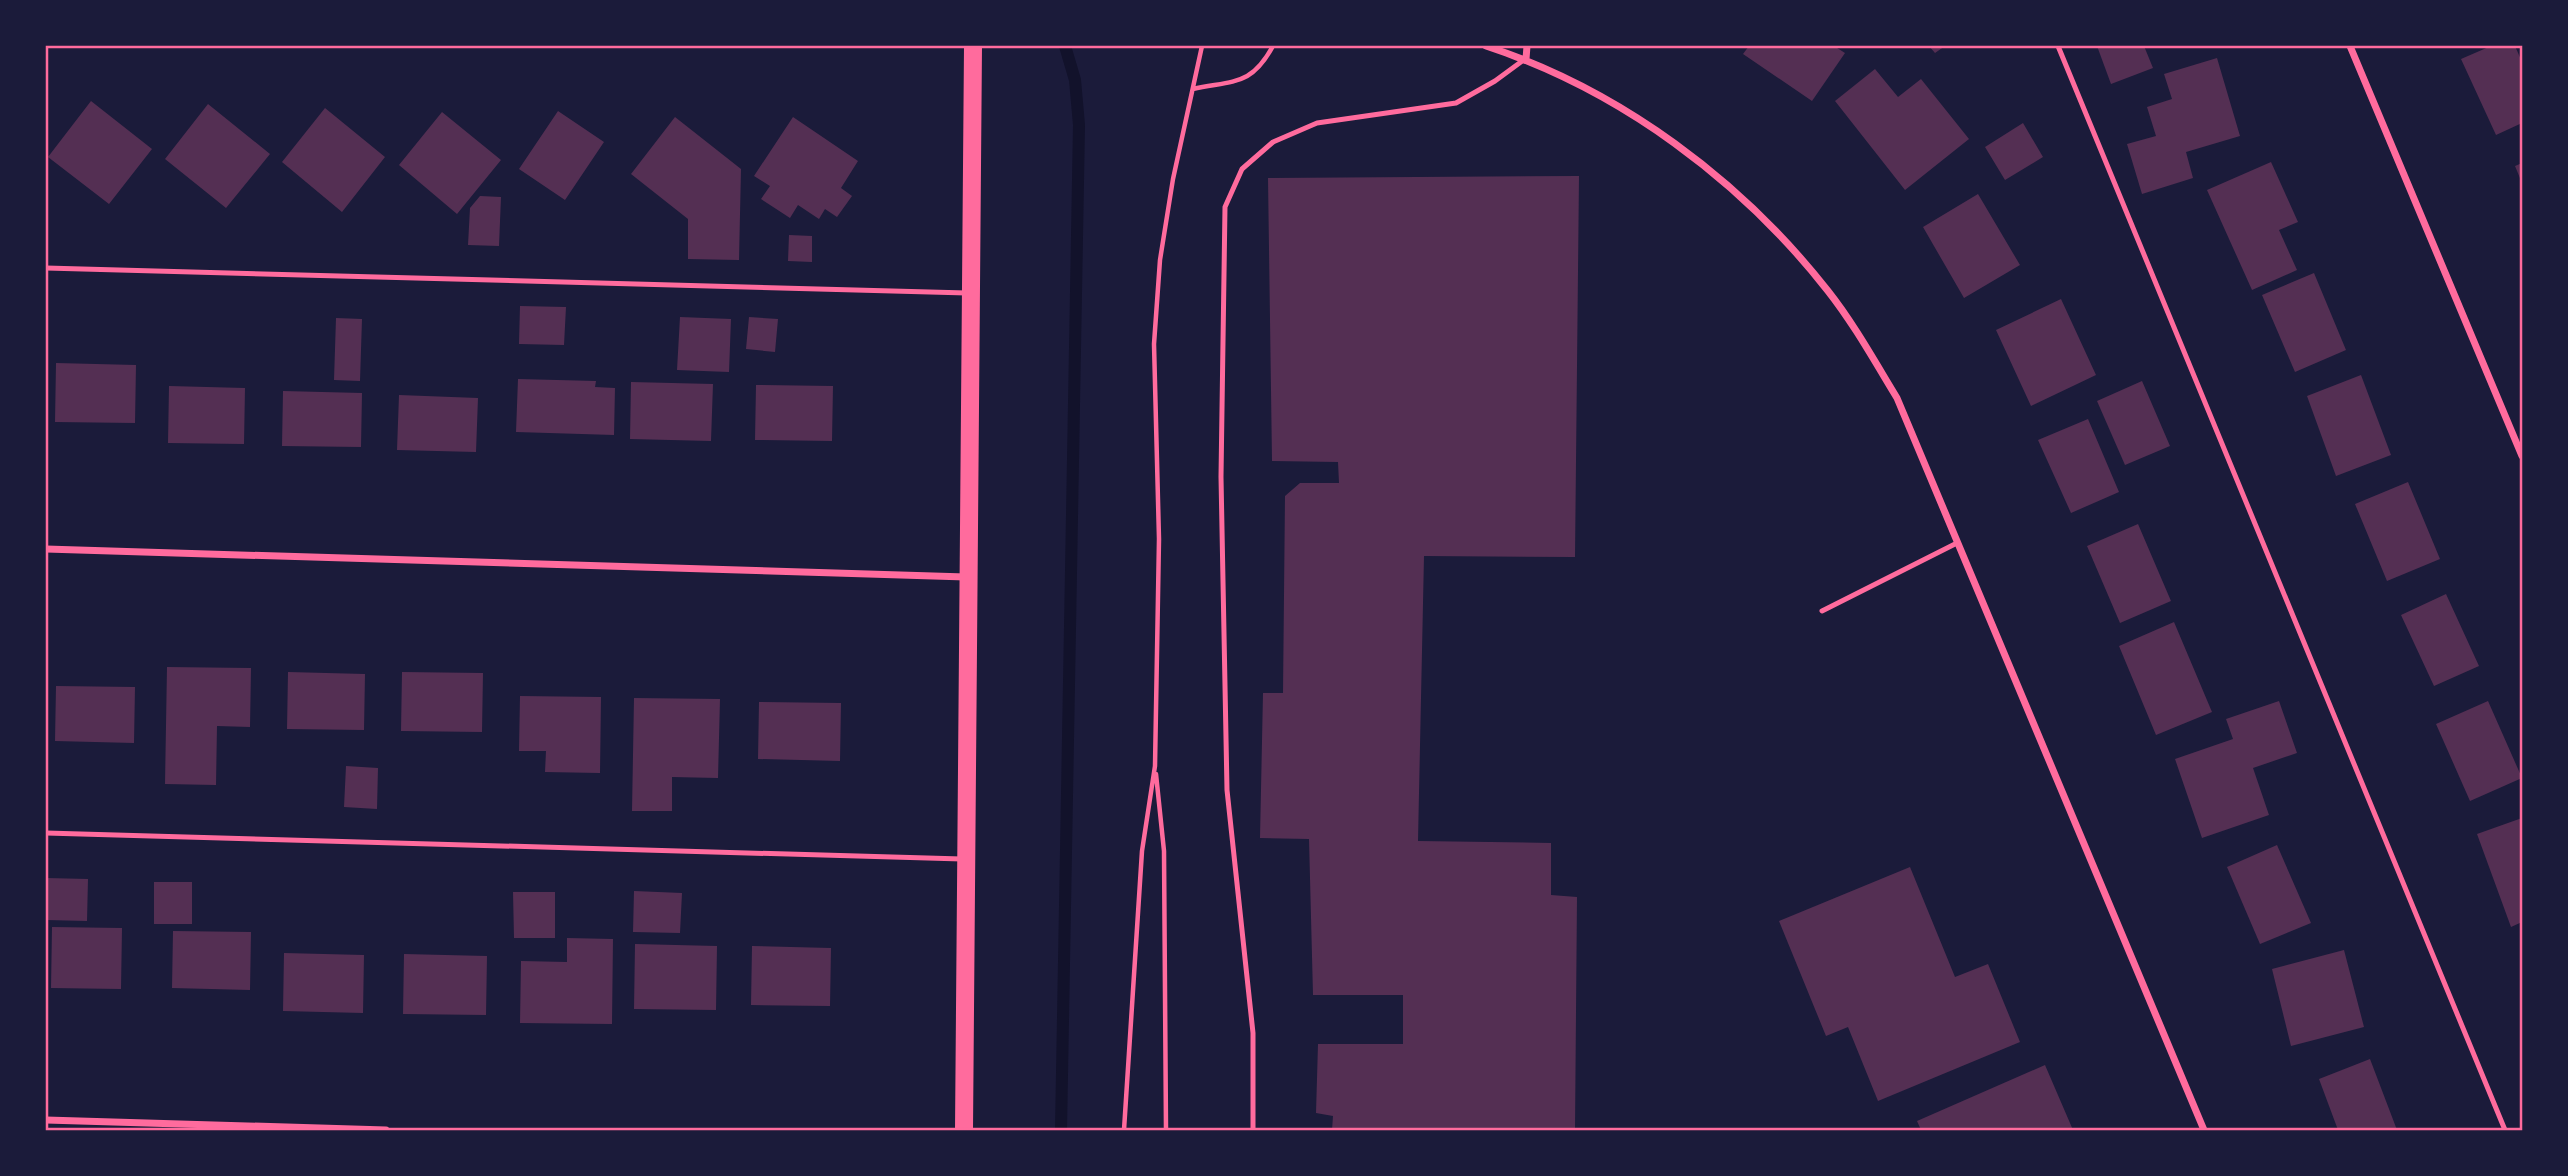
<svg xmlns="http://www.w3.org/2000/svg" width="2568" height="1176" font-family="Karla,sans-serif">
<rect width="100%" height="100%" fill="#1b1b3a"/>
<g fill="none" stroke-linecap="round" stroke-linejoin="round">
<path stroke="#12122b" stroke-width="12" d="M1061,1130l18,-1005 -4,-45 -10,-34"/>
</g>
<path fill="#542f53" d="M1749,46h85l11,7 -33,48 -69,-47z
M1929,46h16l-10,7z
M2097,46h47l9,22 -42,16z
M2491,46h24l7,16v61l-26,12 -35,-76z
M2217,58l23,78 -54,16 7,26 -51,16 -15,-50 29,-8 -9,-29 25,-8 -8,-25z
M1875,69l23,28 23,-18 48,60 -64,51 -70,-89z
M91,101l61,48 -43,55 -61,-47z
M208,104l62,50 -44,54 -61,-49z
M325,108l60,49 -43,55 -60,-50z
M558,111l46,31 -39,58 -46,-31z
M442,112l59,48 -44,54 -58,-49z
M675,117l66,52 -2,91 -51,-1v-40l-57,-45z
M793,117l65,44 -17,27 11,8 -15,21 -12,-8 -6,10 -21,-14 -8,13 -29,-19 9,-13 -16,-10z
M2023,123l20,34 -38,23 -20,-33z
M2271,162l27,60 -19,8 18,40 -45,20 -45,-100z
M2522,163v20l-7,-17z
M1579,176l-4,381 -151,-1 -6,285 133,2v52l26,2 -2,233h-243l1,-14 -17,-3 2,-69h85v-49h-90l-4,-156 -49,-1 3,-145h20l2,-197 15,-13h39l-1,-21 -66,-1 -4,-283z
M1978,194l42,71 -56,33 -41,-71z
M480,196l21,1 -2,49 -31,-1 2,-37z
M789,235l23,1v26l-24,-1z
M2314,273l32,77 -51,22 -33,-77z
M2061,299l35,76 -65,31 -35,-76z
M520,306l46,1 -2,38 -45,-1z
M680,317l51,2 -2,53 -52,-2z
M749,317l29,2 -3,33 -29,-3z
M336,318l26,1 -2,62 -26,-1z
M56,363l80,2 -1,58 -80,-1z
M2361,375l30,80 -55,21 -29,-80z
M518,379l78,2 -1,6 20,1 -1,47 -98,-3z
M2142,381l28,65 -45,19 -28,-64z
M631,382l82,2 -2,57 -81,-2z
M756,385l77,1 -1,55 -77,-1z
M169,386l76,2 -1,56 -76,-1z
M283,391l79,2 -1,54 -79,-1z
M399,395l79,3 -2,54 -79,-2z
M2088,419l31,73 -48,21 -33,-73z
M2408,482l32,77 -53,22 -32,-77z
M2138,524l33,77 -51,22 -33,-77z
M2446,594l33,72 -45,20 -33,-71z
M2174,622l38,90 -56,23 -37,-89z
M167,667l84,1 -1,59 -33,-1 -1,59 -51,-1z
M288,672l77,2 -1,56 -77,-1z
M402,672l81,1 -1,59 -81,-1z
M56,686l79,1 -1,56 -79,-2z
M520,696l81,1 -1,76 -55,-1 1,-21h-27z
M634,698l86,1 -2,79 -46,-1v34h-40z
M2279,701l18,52 -44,15 16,47 -67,23 -27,-79 58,-20 -7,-20z
M2488,701l34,77 -52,23 -34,-77z
M759,702l82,1 -1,58 -82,-2z
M346,766l32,2 -1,41 -33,-2z
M2522,818v104l-11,5 -34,-93z
M2277,845l34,78 -51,21 -33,-77z
M1910,867l45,110 33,-13 32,78 -142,59 -30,-74 -22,9 -47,-115z
M46,878l42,1 -1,42 -41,-1z
M154,882h38v42h-38z
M634,891l48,2 -2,40 -47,-1z
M513,892h42v46h-41z
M52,927l70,1 -1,61 -70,-1z
M173,931l78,1 -1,58 -78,-2z
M567,938l46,1 -1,85 -92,-1 1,-62 46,1z
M635,944l82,2 -1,64 -82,-1z
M752,946l79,2 -1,58 -79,-1z
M2344,950l20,77 -73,19 -19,-77z
M284,953l80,2 -1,58 -80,-2z
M404,954l83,2 -1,59 -83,-1z
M2370,1059l27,71h-59l-19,-51z
M2045,1065l28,65h-152l-4,-9z"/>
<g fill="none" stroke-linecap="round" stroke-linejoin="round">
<path stroke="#ff6b9d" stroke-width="4.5" d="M1193,89c42,-9 58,-3 80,-43
M1156,774l8,77 2,279
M1124,1130l18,-279 13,-85 4,-227 -5,-195 6,-84 13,-81 29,-133"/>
<path stroke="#ff6b9d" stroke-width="5" d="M2058,46l447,1084
M46,268l921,25
M1822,611l135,-68
M46,833l916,26
M1253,1130v-97l-26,-243 -6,-313 4,-270 17,-38 31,-27 44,-19 139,-20 39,-22 30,-22"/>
<path stroke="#ff6b9d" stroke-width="7" d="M1486,46c134,44 255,134 342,245 26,33 47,71 69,107l307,732
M2350,46l172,410
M1526,59l1,-13
M46,549l920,28
M46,1120l340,10"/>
<path stroke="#ff6b9d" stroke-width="18" d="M964,1130l9,-1084"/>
</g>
<rect width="2568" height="1176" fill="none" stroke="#1b1b3a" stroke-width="94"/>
<rect x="47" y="47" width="2474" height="1082" fill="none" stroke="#ff6b9d" stroke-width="2.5"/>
</svg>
